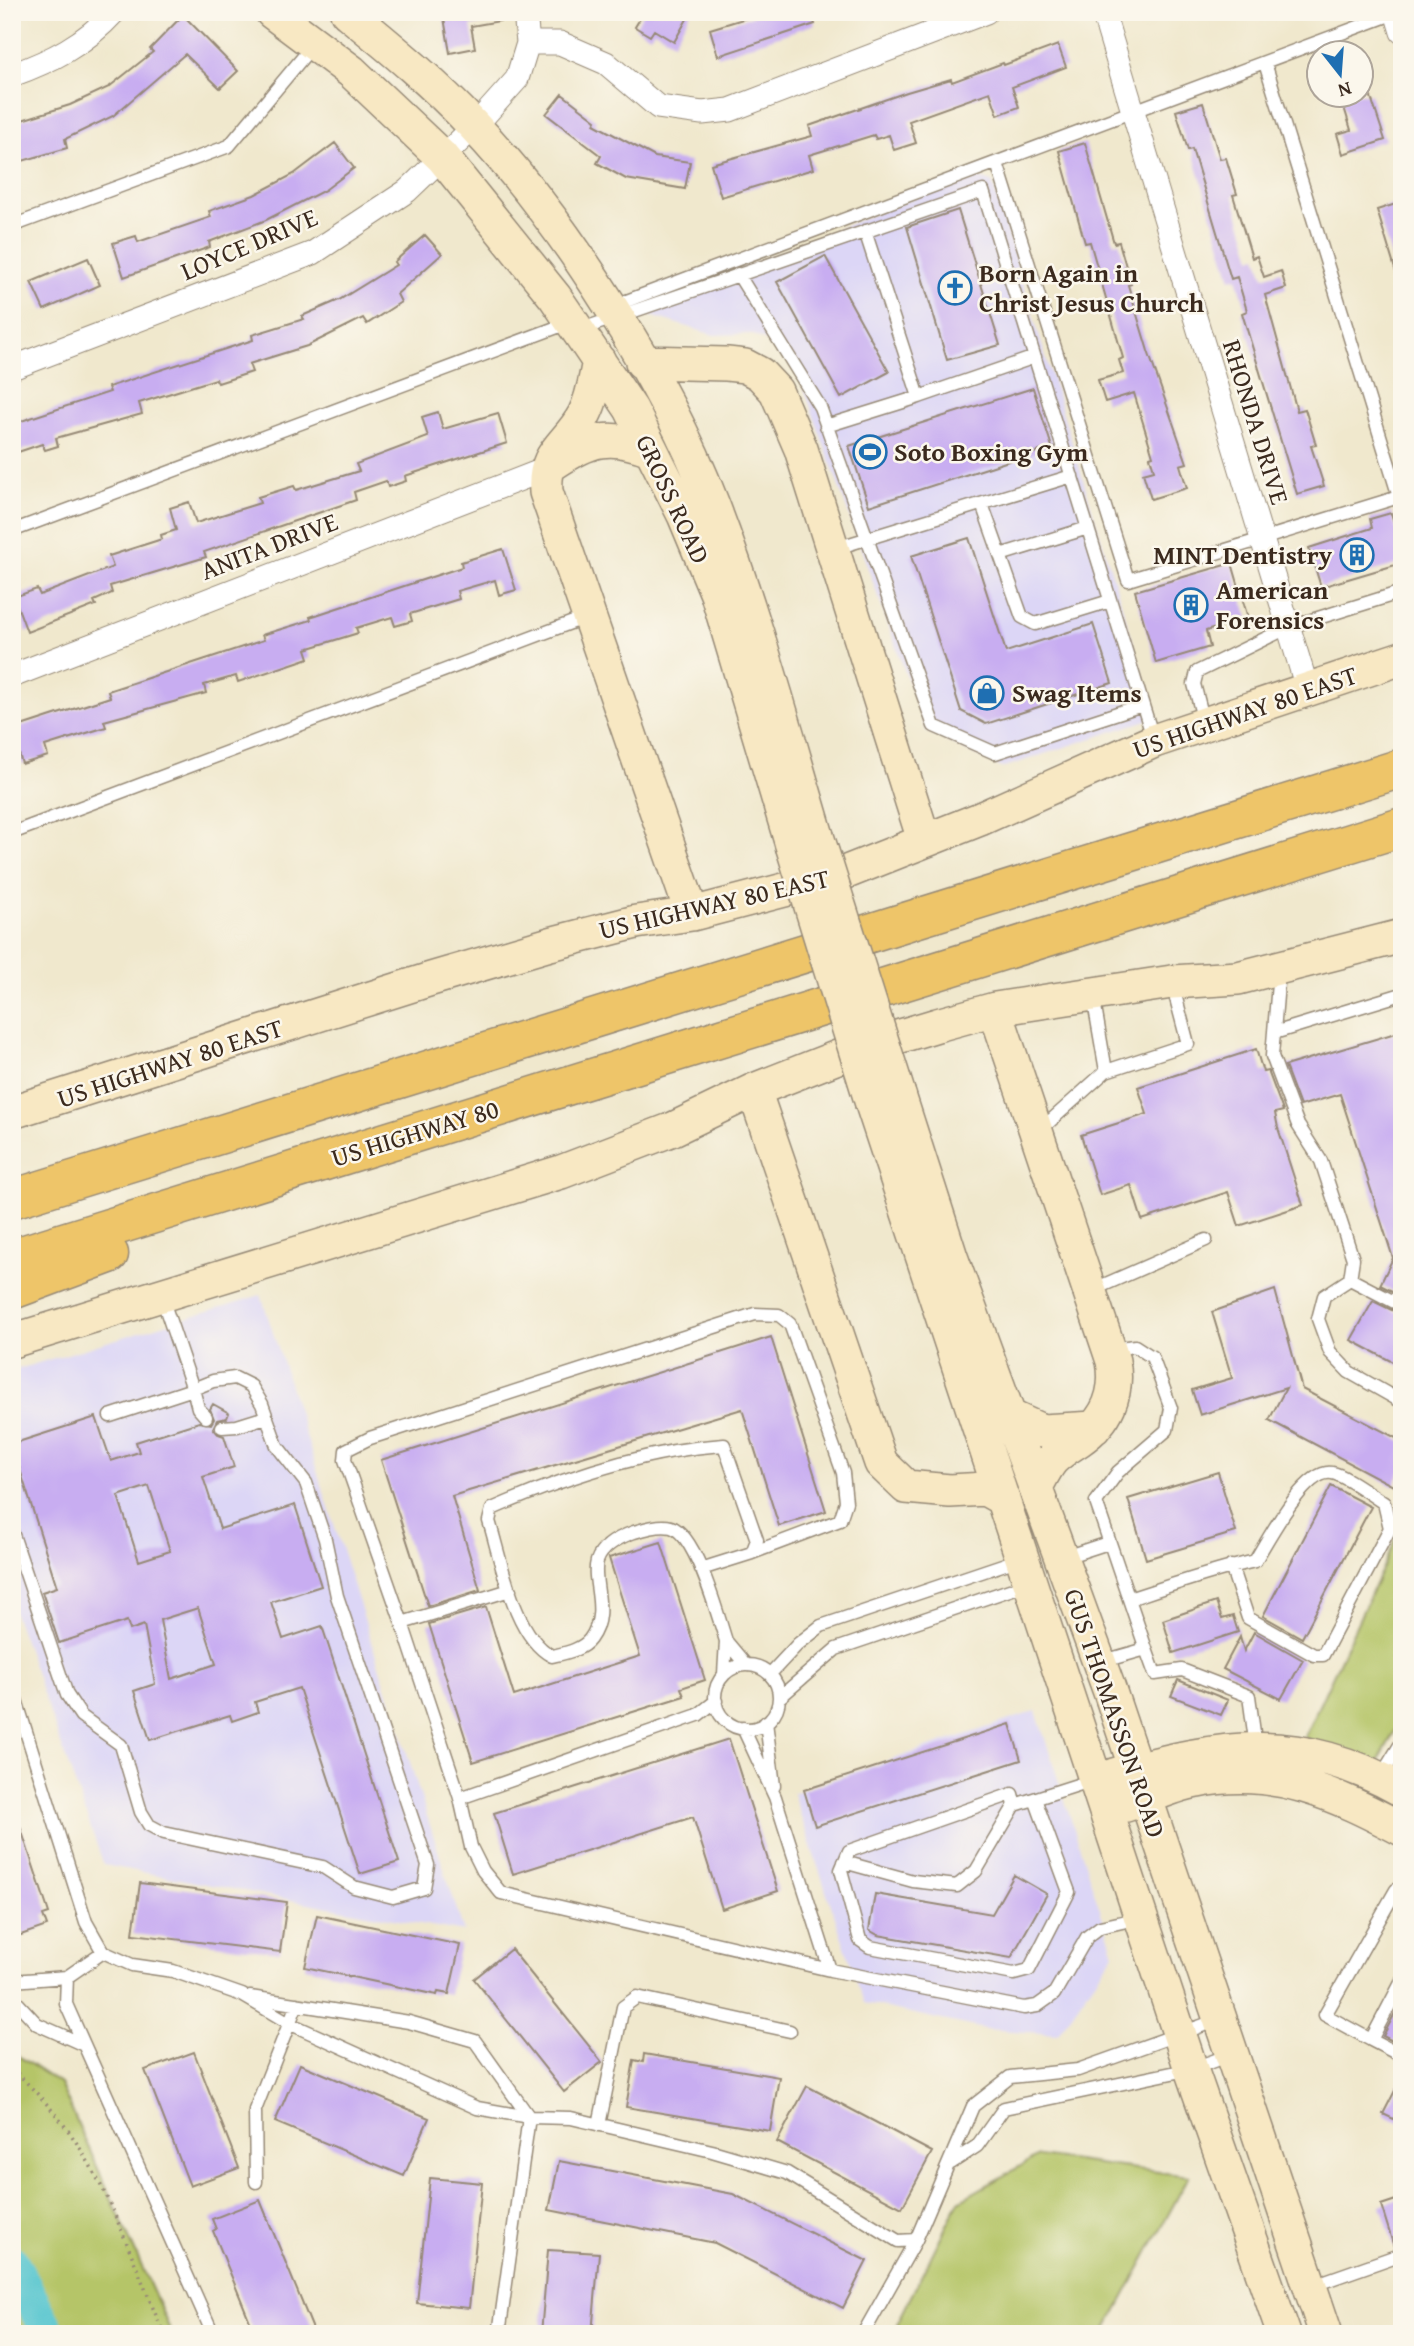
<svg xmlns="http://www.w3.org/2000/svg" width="1414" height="2346" font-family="'Gentium Book Plus',serif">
<rect width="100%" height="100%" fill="#fbf7ec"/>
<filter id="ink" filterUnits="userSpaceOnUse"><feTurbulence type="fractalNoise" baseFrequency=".0143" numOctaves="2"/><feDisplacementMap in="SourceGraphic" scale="14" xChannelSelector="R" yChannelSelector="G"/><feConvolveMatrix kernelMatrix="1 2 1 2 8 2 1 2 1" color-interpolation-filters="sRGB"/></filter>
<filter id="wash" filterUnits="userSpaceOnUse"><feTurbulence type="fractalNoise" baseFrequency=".00686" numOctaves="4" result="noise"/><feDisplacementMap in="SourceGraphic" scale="28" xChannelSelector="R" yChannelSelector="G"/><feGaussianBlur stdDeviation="1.57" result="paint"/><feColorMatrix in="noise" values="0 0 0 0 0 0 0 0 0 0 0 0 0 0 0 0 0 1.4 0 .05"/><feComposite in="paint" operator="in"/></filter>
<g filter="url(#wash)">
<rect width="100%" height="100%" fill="#f0e8cd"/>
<path fill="#dcd6f6" d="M977,177l15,5 164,535 -154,51 -76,-37 -129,-362 -26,-26 -20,-9 -37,1 -79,-24 302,-122z
M261,1295l203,637 -360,-67 -92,-258v-236z
M1036,1711l78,242 -56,81 -74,-5 -120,-26 -71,-210z"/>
<path fill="#b5c568" stroke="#787843" stroke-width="2" d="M1402,1519v199l-24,44 -74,-24 88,-190z
M12,2052l48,32 112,250h-160z
M1038,2156l151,20 -85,158h-212l67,-133z"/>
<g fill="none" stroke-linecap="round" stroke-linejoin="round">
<path stroke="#58c6cf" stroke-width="35" d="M12,2263l37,71"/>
</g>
<g id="blocks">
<path fill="#c8adf1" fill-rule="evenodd" d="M443,12h56l1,9 -29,5 4,22 -25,5z
M644,12h47l-17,30 -20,-12 -4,6 -15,-9z
M766,12h45l4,12 -97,32 -8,-27z
M183,15l55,56 -18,17 -35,-34 -72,62 -48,23 2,9 -55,16v-41l58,-18 39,-18 44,-35 -3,-3z
M1058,45l8,22 -54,20 7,20 -21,8 -8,-23 -81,29 7,22 -22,7 -5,-15 -13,4 -2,-4 -65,20 4,14 -92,28 -10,-33 101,-28 -3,-10 98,-34 44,-13 1,3 51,-19 1,2z
M562,94l34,26 -2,4 61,33 35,5 -5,27 -59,-10 -29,-16 4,-7 -55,-42z
M1340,94h30l15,46 -42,14 -6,-20 14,-4z
M1203,103l17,56 6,-1 11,36 -4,1 19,63 5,-2 7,21 17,-6 5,17 -21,7 32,116 8,-2 11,36 -5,1 13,40 -27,8 -55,-181 5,-2 -10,-34 -6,2 -39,-130 -4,1 -12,-39z
M335,143l19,25 -29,22 -59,30 -57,22 1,5 -86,30 -11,-34 23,-7 2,6 73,-25 -2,-6 45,-16 40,-21z
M1085,143l29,100 5,-1 12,42 -3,1 20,66 39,112 -7,2 7,23 -36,11 -8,-26 11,-3 -4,-13 3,-1 -19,-63 -29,9 -7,-22 25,-7 -4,-13 4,-2 -33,-116 -5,1 -26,-92z
M1402,202v76l-4,1 -21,-69z
M958,210l42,135 -53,15 -40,-133z
M425,235l17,19 -45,40 4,8 -34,22 -4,-6 -56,28 -58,18 3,8 -34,11 -2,-4 -77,24 3,11 -86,24 2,8 -13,4 -3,-6 -30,10v-30l98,-32 -2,-5 145,-47 -1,-5 52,-16 -2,-3 37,-16 57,-35 -2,-3z
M825,256l64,116 -48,26 -64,-116z
M88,258l12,27 -56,25 -13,-28z
M1033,388l19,59 -183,59 -20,-60z
M438,412l5,17 55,-16 9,30 -102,33 1,5 -18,6 -2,-6 -32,11 2,8 -152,52 2,5 -96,29 2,7 -18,8 2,4 -69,27 -13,-35 23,-8 3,6 73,-28 -4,-11 53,-17 -1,-4 15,-5 -6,-22 19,-6 7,21 64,-20 -2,-6 36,-11 2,4 63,-19 -3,-7 72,-27 -6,-20z
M1391,513l11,34v16l-81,24 -12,-39 63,-20 -2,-9z
M969,538l37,114 87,-28 19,59 -126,41 -25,-13 -50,-155z
M503,549l13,41 -17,5 -4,-15 -38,11 2,8 -49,15 2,7 -17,5 -3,-9 -36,11 2,5 -52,16 3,9 -71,24 -2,-6 -32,9 2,8 -102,28 2,6 -61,19 3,10 -26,8 -10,-35 98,-32 -2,-6 156,-51 -2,-5 49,-15 -1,-3 152,-50 -1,-5z
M1232,563l16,55 -42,13 4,16 -54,16 -21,-72z
M1402,1031v265l-22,-11 13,-27 -53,-164 -40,12 -15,-40z
M1256,1049l7,23 5,-1 15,40 -8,2 3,15 25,77 -64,21 -11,-34 -86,28 -11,-35 -31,10 -19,-60 66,-21 -9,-27z
M1275,1290l27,99 100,52v29l-9,16 -124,-66 17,-32 -86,27 -8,-25 40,-12 -20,-66z
M1373,1301l29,14v52l-51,-27z
M771,1337l55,174 -47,15 -37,-117 -290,87 28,94 -52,16 -47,-146z
M213,1404l16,9 -2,5 -10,2 -4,8 5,6 6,2 10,31 -31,10 17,52 75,-24 26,81 -50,16 12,37 39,-13 77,236 -39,12 -61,-186 -44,14 3,10 -26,9 -2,-6 -80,25 -16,-49 21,-7 -11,-59 -14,5 -3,-9 -68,22 -17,-51 15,-5 -45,-143 84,-27 15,44 28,-9 -3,-10 63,-20 12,2 3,-5 -4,-10zM149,1486l21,65 -31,10 -21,-65zM198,1608l18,56 -45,15 -11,-59z
M1218,1472l18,60 -90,27 -18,-60z
M1331,1486l40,21 -69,131 -39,-22z
M661,1542l44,138 -24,8 3,8 -211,66 -44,-138 57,-17 28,89 126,-40 -31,-98z
M1216,1602l6,17 11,-3 5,16 -65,21 -10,-33z
M1254,1632l49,28 -22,39 -58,-30 17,-32 4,14z
M1178,1680l50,20 -7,15 -50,-19z
M1010,1724l11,36 -206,66 -11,-36z
M729,1739l49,152 -56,18 -29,-92 -180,57 -19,-61z
M12,1811h3l34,102 -6,2 4,11 -35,12z
M1014,1875l33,19 -36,64 -133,-23 -9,-5 6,-36 117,20z
M140,1883l147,19 -7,50 -147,-18z
M317,1915l143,30 -11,49 -11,-2 -1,3 -132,-28z
M511,1949l91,113 -38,30 -90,-113z
M1402,2000v46l-19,-10z
M194,2052l45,116 -49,18 -45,-116z
M644,2054l135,23 -9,54 -144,-24 8,-47 9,2z
M300,2064l129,54 -25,58 -129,-54z
M1402,2077v46l-19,-9z
M807,2086l125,66 -30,56 -125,-66z
M559,2161l174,33 134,67 -24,47 -128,-65 -166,-33z
M430,2178l52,5 -13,125 -52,-5z
M1402,2198v47l-8,2 -13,-42z
M260,2200l55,134h-60l-42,-103 3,-2 -4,-10z
M548,2250l51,3 -7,81h-51z"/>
</g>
</g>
<g filter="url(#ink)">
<use href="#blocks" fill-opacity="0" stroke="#968976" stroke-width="2"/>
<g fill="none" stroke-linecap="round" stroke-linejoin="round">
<defs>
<path id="lane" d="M1265,63l134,434
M997,163l131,417 274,-84
M12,226l217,-80 85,-102
M738,274l82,133 114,319 61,27 147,-48
M613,306l785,-294
M579,330l404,-139 171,550
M919,397l116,-40
M826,426l93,-29 -54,-166
M982,504l40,113 13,7 75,-23
M12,531l559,-209
M833,549l239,-73
M1000,555l88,-27
M1204,722l-10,-38 3,-12 92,-45 113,-35
M12,833l577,-217
M1279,971l-7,85 26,69 23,36 32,98 -3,20 -26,17 -6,23 12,33 19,20 53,30
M1274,1033l128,-39
M1106,1071l82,-27 -16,-61
M1038,1132l68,-61 -13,-75
M1350,1279l52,27
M1090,1291l116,-51
M110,1416l83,-27 5,19 8,9
M222,1427l15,-1 29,-9
M12,1532l55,163 14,21 40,29 20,67 8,13 15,8 159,34 31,20 39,10 31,-9 4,-23 -91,-269 -12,-57 -19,-56 -29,-37 -15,-42 -11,-18 -16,-8 -22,3 -20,8 -32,-94
M1062,1558l46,-15
M701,1569l51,-16 5,-13 -33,-95c-78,5 -161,33 -232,64l-3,12c12,38 25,116 63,135 13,-3 30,-6 38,-17 20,-27 1,-57 7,-78 5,-15 23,-24 37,-29 10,-3 26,-8 37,-5 25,7 47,89 55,114
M510,1590l-108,33 -57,-163 1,-10 24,-12 385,-124 24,1 11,9 53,149 3,29 -6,18 -88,33
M1129,1599c42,-14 83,-28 126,-38 13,-21 50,-93 77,-88 13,2 39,22 52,30l6,25 -67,127h-9l-66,-37 -17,-52
M402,1623l58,175
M1146,1649l9,25 27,-4 67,26 7,51
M1100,1662l46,-13 -50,-147 22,-30 49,-42 4,-22 -19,-51 -17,-11 -23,3
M715 1697a32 32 0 1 1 64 0a32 32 0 1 1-64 0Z
M724,1674l2,-33 20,24
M770,1674l28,-30 23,-18 199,-67
M12,1687l74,235 17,30 29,13 41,6 69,24 49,29 186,84 52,9 42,1 141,33 75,22 111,68 18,-1 57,-134 37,-29 68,-7 140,-50
M779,1698l57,-49 194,-66
M716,1701l-18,14 -238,83 11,49 12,24 18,22 329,77
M766,1722l8,64
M743,1728l32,69 55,173 194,38 13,-2 17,-12 33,-57 13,-10 40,-9
M1380,1778l22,-36
M1035,1799l34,93 -40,78 -15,4 -144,-27 -10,-7 -19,-70 8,-19 163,-57 3,11 78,-25
M844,1862l69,19 44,5 19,-15 39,-66
M1402,1893l-6,-3 -71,125 46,25 31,-59
M103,1952l-36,25 -1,27 147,330
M12,1981l55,-4
M12,1997l25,27 47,21
M250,1997l159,25 66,19 54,76 -30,217
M1371,2040l31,16
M599,2125l24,-118 14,-10 153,34
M951,2163l26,-17 27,-38 187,-39 39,-14
M256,2182l-1,-72 42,-106
M1311,2286l91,-32
M863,2334l53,-94"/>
<path id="street" d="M1103,12l204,676
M1396,12l6,20
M528,43h32l46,20 52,44 44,6 28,-3 256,-98
M12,75c39,-14 73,-31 102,-63
M12,368l301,-115 94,-62 68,-65 42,-47 11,-36 -3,-31
M12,676l534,-207"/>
<path id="secondary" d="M272,12l80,60 90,85 113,140 76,112 53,106 33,79 75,251
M347,12c44,36 87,71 126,113 91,96 192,255 239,378 42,109 72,222 105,333
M599,361c-4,19 -6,37 -15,54 -17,31 -41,36 -38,77l146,422
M642,362l85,2 18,2 15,8 16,17 25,58 123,391
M554,463c35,-24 56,-30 96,-14
M995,1009l118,352c6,33 -6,60 -34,79 -9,6 -18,11 -26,19 -7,8 -12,19 -17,28
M754,1090l127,373 25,24 44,4 35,-2 18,10
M899,1095l52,162 158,432 217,645
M872,1104l319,965 93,265
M12,1112l419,-133 119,-35 86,-22 56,-8 142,-37 146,-58 174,-78 248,-83
M12,1341l549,-169 112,-43 81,-39 104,-41 79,-24 58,-16 177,-27 66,-4 164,-42
M1007,1415l35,16 52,-3
M1114,1775c111,-30 183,-43 288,15
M1126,1805c24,-8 47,-20 71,-24 79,-16 137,13 205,48"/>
<path id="highway" d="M12,1199l1390,-431
M12,1258l1390,-431
M12,1290l97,-36"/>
</defs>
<use href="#lane" stroke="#968976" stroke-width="15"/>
<use href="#street" stroke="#968976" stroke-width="25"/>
<use href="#secondary" stroke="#968976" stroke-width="36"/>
<use href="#highway" stroke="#968976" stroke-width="41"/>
<path stroke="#968976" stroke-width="3.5" stroke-dasharray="2 5" stroke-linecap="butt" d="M12,2068c23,23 46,46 64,74 38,58 60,128 88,192"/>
<use href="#lane" stroke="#fff" stroke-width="12"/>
<use href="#street" stroke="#fff" stroke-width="23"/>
<use href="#secondary" stroke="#f8e8c3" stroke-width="33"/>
<use href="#highway" stroke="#eec569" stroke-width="38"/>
<defs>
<path id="secondary-bridge" d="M817,836l82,259
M792,845l80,259"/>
</defs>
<use href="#secondary-bridge" stroke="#968976" stroke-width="36" stroke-linecap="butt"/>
<use href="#secondary-bridge" stroke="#f8e8c3" stroke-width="33"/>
</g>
</g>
<defs>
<symbol id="church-ring" viewBox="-11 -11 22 22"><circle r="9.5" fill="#fbf7ec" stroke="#1f6fb2" stroke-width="1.5"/><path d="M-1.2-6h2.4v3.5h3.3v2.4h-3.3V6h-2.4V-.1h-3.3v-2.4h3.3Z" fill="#1f6fb2"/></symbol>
<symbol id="stadium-ring" viewBox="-11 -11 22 22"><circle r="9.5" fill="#fbf7ec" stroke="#1f6fb2" stroke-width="1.5"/><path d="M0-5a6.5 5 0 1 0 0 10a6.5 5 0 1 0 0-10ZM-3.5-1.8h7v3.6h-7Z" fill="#1f6fb2"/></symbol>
<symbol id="building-ring" viewBox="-11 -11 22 22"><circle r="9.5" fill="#fbf7ec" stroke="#1f6fb2" stroke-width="1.5"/><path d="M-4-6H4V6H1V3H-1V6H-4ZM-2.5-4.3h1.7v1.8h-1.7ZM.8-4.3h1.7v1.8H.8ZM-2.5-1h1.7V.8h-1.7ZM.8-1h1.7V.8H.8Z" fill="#1f6fb2"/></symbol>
<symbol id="shop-ring" viewBox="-11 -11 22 22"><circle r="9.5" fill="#fbf7ec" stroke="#1f6fb2" stroke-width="1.5"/><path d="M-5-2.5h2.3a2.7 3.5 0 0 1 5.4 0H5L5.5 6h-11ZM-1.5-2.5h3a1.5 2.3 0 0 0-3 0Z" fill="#1f6fb2"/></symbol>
</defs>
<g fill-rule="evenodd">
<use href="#church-ring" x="936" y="269" width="38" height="38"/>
<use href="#stadium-ring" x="851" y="433" width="38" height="38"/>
<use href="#building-ring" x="1338" y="536" width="38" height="38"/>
<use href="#building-ring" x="1172" y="586" width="38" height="38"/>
<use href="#shop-ring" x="968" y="674" width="38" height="38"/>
</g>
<g text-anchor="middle" stroke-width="5" stroke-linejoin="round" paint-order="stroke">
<g font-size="26" fill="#3b2a1e" stroke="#fbf7ec">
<text transform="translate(249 244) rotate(-23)" y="9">LOYCE DRIVE</text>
<text transform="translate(1256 422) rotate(73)" y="9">RHONDA DRIVE</text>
<text transform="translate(673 499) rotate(65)" y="9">GROSS ROAD</text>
<text transform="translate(269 546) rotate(-21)" y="9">ANITA DRIVE</text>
<text transform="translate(1245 712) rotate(-19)" y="9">US HIGHWAY 80 EAST</text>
<text transform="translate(714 904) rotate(-13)" y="9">US HIGHWAY 80 EAST</text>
<text transform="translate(170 1063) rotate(-18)" y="9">US HIGHWAY 80 EAST</text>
<text transform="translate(415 1133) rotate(-17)" y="9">US HIGHWAY 80</text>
<text transform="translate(1115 1713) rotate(71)" y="9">GUS THOMASSON ROAD</text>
</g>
<g font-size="26" font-weight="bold" fill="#3b2a1e" stroke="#fbf7ec" text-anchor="start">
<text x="979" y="282">Born Again in<tspan x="979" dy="30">Christ Jesus Church</tspan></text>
<text x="894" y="461">Soto Boxing Gym</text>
<text x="1332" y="564" text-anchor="end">MINT Dentistry</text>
<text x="1216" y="599">American<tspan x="1216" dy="30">Forensics</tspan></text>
<text x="1012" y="702">Swag Items</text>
</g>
</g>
<rect width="1414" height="2346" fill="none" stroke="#fbf7ec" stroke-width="42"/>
<g transform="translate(1340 74) rotate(163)"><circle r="33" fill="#fbf7ec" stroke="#aea59a" stroke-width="2"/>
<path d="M0-5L12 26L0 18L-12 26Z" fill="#1f6fb2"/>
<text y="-10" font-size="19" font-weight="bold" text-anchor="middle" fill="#3b2a1e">N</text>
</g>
</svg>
